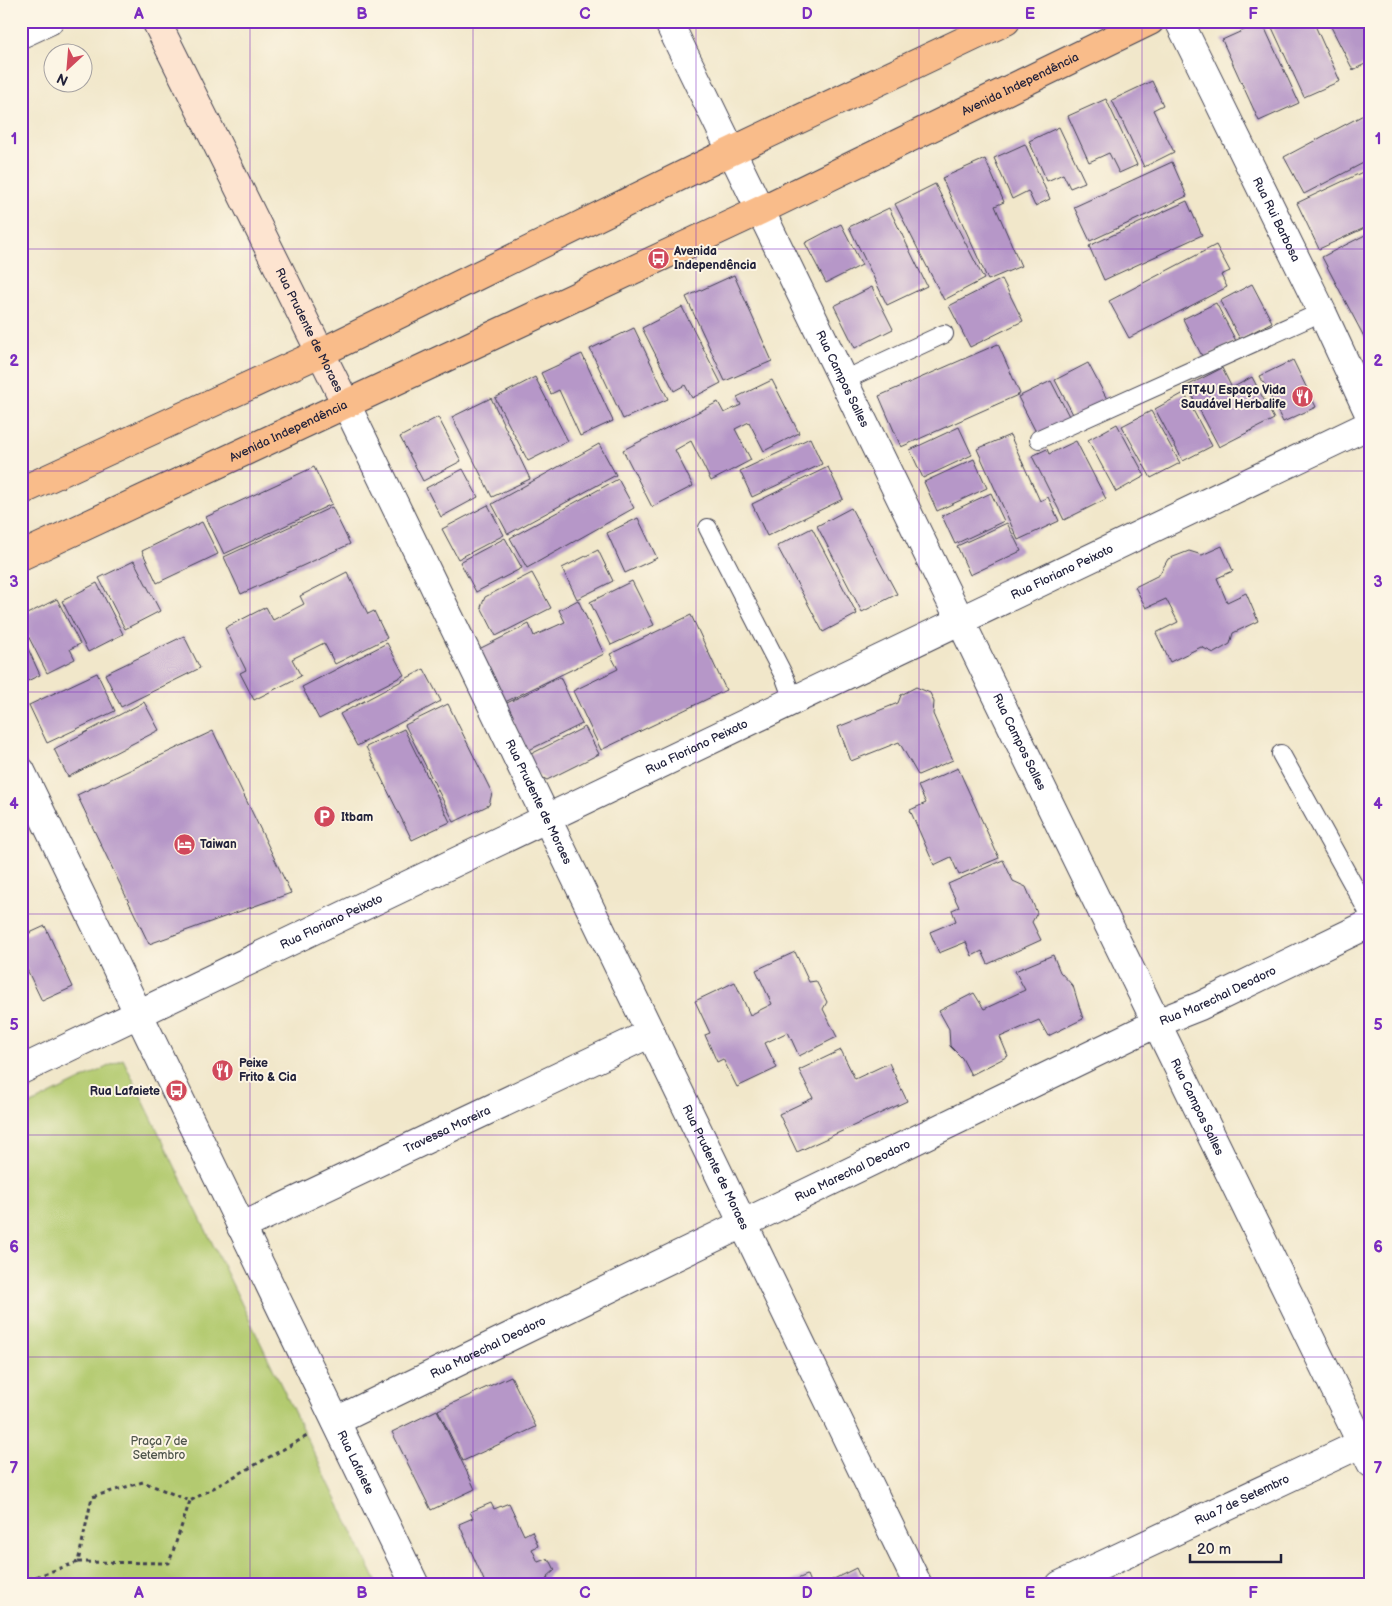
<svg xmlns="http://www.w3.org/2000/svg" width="1392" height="1606" font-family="'Balsamiq Sans',sans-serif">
<rect width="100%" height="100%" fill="#fcf5e5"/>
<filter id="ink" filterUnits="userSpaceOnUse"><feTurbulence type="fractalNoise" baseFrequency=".02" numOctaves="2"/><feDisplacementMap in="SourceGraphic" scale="10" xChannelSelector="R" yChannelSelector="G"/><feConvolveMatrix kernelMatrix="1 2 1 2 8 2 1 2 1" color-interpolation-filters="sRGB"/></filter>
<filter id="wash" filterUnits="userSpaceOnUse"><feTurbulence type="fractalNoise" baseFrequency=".0096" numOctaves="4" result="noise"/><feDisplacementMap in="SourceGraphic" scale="20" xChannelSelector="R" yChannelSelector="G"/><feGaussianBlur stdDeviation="1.12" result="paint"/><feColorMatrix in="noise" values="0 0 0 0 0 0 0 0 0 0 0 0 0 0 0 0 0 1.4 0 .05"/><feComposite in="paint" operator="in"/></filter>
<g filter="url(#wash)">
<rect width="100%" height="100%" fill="#f1e7ca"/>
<path fill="#b3ca6f" stroke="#6a7655" d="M123,1059l255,526h-357v-476z"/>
<g id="blocks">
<path fill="#b697c8" d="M1269,21h44l27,60 -36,16z
M1328,21h43v40l-18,9z
M1262,22l37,81 -40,18 -37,-81z
M1152,81l11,24 -10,5 21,42 -30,15 -32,-67z
M1106,99l31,66 -18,8 -10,-20 -20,9 -21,-46z
M1371,111v48l-67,35 -20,-37z
M1059,127l26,55 -15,6 -7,-14 -16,7 -18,-40z
M1025,144l25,55 -15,7 -7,-15 -16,8 -18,-41z
M985,159l19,43 -9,4 26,60 -33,14 -46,-102z
M1172,162l15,34 -97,45 -16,-34z
M1371,168v57l-52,24 -22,-46z
M935,184l49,95 -40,21 -49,-96z
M1187,201l15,34 -98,45 -15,-34z
M889,208l38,78 -40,19 -38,-78z
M841,224l21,41 -36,18 -21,-40z
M1365,235l6,10v105l-49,-93z
M1216,245l14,26 -9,4 6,12 -98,51 -20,-37z
M734,275l38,86 -47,20 -39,-84z
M1002,279l21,42 -53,26 -21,-41z
M1252,284l20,38 -32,17 -20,-38z
M872,287l21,42 -38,19 -21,-42z
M1216,303l20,38 -33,17 -20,-39z
M682,307l39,76 -29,15 -7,-13 -11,6 -32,-63z
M634,328l34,71 -45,20 -33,-70z
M998,344l22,50 -119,53 -22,-51z
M582,354l31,67 -33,15 -21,-46 -8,4 -10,-21z
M1293,360l23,47 -33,15 -23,-46z
M1088,363l20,38 -33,17 -20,-38z
M1222,368l10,20 20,-11 22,42 -55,28 -32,-61z
M535,377l33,64 -40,20 -33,-63z
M772,380l27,53 -35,18 -15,-29 -14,7 16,31 -40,21 -20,-40 -16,9 18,36 -41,21 -29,-57 95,-48 6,11 17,-8 -4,-8z
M1051,381l20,39 -33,16 -20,-39z
M1184,393l28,53 -29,15 -28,-52z
M491,398l39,81 -38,18 -40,-80z
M1151,411l29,52 -29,15 -29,-52z
M438,417l23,44 -38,20 -23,-44z
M1117,424l28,52 -29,16 -28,-52z
M959,427l13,28 -49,23 -13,-28z
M1010,435l30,66 8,-4 11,24 -41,19 -41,-91z
M810,438l12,26 -70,33 -12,-26z
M1076,441l30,58 -42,21 -32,-64 15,-7 2,5z
M599,444l17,31 -108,59 -16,-30z
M974,459l13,29 -50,23 -13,-29z
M314,467l18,37 -108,50 -18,-37z
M828,467l15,32 -76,37 -15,-32z
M463,469l15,28 -37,20 -15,-29z
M618,479l16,29 -107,60 -17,-30z
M991,493l13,28 -49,23 -13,-28z
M488,505l16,30 -46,24 -16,-30z
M332,507l18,37 -109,50 -17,-37z
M851,508l46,86 -35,18 -45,-86z
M638,518l19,40 -32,15 -18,-40z
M202,522l16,32 -61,29 -15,-32z
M1007,523l14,28 -51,24 -13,-29z
M812,528l45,86 -34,18 -46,-86z
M505,538l17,30 -46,24 -16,-30z
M1222,546l11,25 -16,7 10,24 19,-9 12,28 -25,12 -3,11 -16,9 -13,-6 -31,15 -14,-29 22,-11 -12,-23 -20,9 -11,-21 24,-12 9,-16 21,-8 13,4z
M598,550l15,31 -36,18 -15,-31z
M134,561l26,50 -35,18 -26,-51z
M347,572l21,42 6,-3 13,27 -52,26 -11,-21 -32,16 9,17 -47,24 -14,-27 6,-3 -21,-42 41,-21 7,13 31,-16 -4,-8z
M532,573l19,35 -55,28 -15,-29 4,-10z
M632,581l22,44 -43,20 -21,-43z
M97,583l26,51 -35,18 -26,-51z
M57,599l23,45 -10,5 5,10 -28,14 -26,-51v-5z
M578,600l26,54 -101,49 -26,-53 52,-26 5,12 31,-14 -6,-12z
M691,615l35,75 -125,60 -28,-59 45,-22 -8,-15z
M21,633l19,42 -19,9z
M184,636l16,32 -79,39 -16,-33z
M387,643l17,32 -85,44 -17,-32z
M424,669l17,32 -84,45 -17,-32z
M97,673l18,38 -68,32 -18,-38z
M560,677l22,47 -55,27 -22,-47z
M916,687l14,6 4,9 -1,12 20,46 -35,15 -19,-33 -48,19 -13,-34 60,-24 3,-8z
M144,702l15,28 -91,47 -14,-28z
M448,704l44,89 -3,12 -35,17 -49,-97z
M585,727l14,27 -52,26 -11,-6 -9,-18z
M404,729l46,93 -38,18 -46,-93z
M213,731l78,162 -142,51 -72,-149z
M958,768l41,90 -40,17 -8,-18 -17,8 -24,-55 16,-7 -8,-17z
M1003,860l10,21 13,6 11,26 -5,9 9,18 -53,24 -6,-13 -10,5 -6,-14 -27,11 -9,-21 26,-11 -4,-11 7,-3 -11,-23z
M45,926l28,61 -31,14 -21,-44v-20z
M795,952l14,30 7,-1 11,21 -4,7 14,28 -38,19 -11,-24 -23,11 12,25 -40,19 -14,-28 -6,3 -12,-27 5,-2 -15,-32 40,-19 15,33 22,-11 -16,-34z
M1053,955l7,17 13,14 10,33 -35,17 -9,-16 -39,17 8,19 -37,19 -9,-17 -12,-12 -1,-17 -10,-18 35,-18 10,16 41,-19 -10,-19z
M841,1050l14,29 34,-16 18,38 -110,51 -18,-38 34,-16 -14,-28z
M511,1376l25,51 -73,34 -25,-51z
M437,1410l38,79 -44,21 -39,-78z
M491,1503l3,6 15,-6 15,32 8,-4 6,15 -6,3 6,13 8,-3 5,3 4,8 -8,7 3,7 8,-4 2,5h-74l-27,-61 14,-6 -3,-6z
M856,1568l8,17h-42z
M807,1575l4,10h-22l-1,-2z"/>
</g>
</g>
<g filter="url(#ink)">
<use href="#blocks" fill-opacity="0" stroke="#414050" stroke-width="1"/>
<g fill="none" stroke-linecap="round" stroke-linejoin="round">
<defs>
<path id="service" d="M842,381l102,-47
M1039,439l283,-127
M708,528l77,150 8,22
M1281,754l90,163"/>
<g id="minor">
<path id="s1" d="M668,21l703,1442"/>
<path id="s2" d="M1179,21l143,291 49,106"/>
<path d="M21,34l28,-13"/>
<path id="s3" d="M346,404l572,1181"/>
<path id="s4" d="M21,771l394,814"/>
<path id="s5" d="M21,1070l1350,-646"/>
<path id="s6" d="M241,1227l410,-194"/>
<path id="s7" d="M336,1421l821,-398 43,-17 171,-83"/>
<path id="s8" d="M1060,1585l311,-146"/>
</g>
<g id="secondary">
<path id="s9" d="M156,21l190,383"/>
</g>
<g id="primary">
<path d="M21,491l301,-139 387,-190 297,-141"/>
<path id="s10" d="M21,556l738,-345 391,-190"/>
</g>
</defs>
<use href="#service" stroke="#414050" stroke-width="20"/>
<use href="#minor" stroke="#414050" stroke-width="30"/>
<use href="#secondary" stroke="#414050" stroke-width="30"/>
<use href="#primary" stroke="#414050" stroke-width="30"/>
<path stroke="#414050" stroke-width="3" stroke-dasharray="4 4" stroke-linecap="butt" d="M78,1562l91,1 21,-62
M21,1582l57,-20 14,-65 51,-15 47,19 119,-66"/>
<use href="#service" stroke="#fff" stroke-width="18"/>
<use href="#minor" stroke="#fff" stroke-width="28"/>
<use href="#secondary" stroke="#fde4d0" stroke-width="28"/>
<use href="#primary" stroke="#f9bc8a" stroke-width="28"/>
</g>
</g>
<path fill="none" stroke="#7b2cbf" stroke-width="1" stroke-opacity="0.55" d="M250,21v1564M473,21v1564M696,21v1564M919,21v1564M1142,21v1564M21,249h1350M21,471h1350M21,692h1350M21,914h1350M21,1135h1350M21,1357h1350"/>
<defs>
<symbol id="bus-disc" viewBox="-11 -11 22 22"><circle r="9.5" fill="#d1495b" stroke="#fcf5e5"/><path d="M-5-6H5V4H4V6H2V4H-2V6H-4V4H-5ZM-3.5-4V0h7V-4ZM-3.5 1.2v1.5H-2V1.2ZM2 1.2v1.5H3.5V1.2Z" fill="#fff"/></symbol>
<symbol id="restaurant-disc" viewBox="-11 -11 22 22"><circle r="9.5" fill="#d1495b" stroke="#fcf5e5"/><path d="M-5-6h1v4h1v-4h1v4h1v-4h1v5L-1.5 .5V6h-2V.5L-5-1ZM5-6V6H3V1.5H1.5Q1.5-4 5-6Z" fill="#fff"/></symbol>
<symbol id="parking-disc" viewBox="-11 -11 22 22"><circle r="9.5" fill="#d1495b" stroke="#fcf5e5"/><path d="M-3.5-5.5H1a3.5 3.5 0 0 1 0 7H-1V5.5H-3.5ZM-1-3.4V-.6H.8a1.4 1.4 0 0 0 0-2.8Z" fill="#fff"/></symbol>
<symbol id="hotel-disc" viewBox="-11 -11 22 22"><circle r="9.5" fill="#d1495b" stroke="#fcf5e5"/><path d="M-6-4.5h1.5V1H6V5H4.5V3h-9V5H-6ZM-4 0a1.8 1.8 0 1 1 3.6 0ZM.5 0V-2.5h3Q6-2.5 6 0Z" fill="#fff"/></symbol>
</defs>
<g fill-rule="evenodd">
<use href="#bus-disc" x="646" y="246" width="25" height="25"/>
<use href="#restaurant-disc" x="1290" y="384" width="25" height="25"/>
<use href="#parking-disc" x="312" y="804" width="25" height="25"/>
<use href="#hotel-disc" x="172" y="832" width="25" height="25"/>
<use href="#restaurant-disc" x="210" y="1058" width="25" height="25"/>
<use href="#bus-disc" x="164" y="1078" width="25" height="25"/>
</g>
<g text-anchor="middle" stroke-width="4" stroke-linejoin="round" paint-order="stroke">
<g font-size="12" fill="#22223b" stroke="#fcf5e5">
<text dy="4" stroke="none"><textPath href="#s10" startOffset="1105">Avenida Independência</textPath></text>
<text dy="4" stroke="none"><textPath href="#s2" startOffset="221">Rua Rui Barbosa</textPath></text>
<text dy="4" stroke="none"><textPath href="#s9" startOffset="345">Rua Prudente de Moraes</textPath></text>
<text dy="4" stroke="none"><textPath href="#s1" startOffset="398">Rua Campos Salles</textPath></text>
<text dy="4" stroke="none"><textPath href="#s10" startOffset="295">Avenida Independência</textPath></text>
<text dy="4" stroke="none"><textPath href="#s5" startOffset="1154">Rua Floriano Peixoto</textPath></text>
<text dy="4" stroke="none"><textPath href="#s1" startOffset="802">Rua Campos Salles</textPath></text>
<text dy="4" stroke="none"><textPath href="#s5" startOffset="749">Rua Floriano Peixoto</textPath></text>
<text dy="4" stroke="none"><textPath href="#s3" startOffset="442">Rua Prudente de Moraes</textPath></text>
<text dy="4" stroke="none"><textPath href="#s5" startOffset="344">Rua Floriano Peixoto</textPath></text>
<text dy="4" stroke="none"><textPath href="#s7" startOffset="979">Rua Marechal Deodoro</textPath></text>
<text dy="4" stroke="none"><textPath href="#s1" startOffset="1208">Rua Campos Salles</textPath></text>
<text dy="4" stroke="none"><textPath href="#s6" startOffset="228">Travessa Moreira</textPath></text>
<text dy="4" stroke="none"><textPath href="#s3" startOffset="848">Rua Prudente de Moraes</textPath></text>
<text dy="4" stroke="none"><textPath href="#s7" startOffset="574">Rua Marechal Deodoro</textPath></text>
<text dy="4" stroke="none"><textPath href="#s7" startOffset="169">Rua Marechal Deodoro</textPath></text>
<text dy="4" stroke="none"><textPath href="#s4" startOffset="768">Rua Lafaiete</textPath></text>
<text dy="4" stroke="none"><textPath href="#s8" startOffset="201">Rua 7 de Setembro</textPath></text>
</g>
<g font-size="12" font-weight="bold" fill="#22223b" stroke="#fcf5e5" text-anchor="start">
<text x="674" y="255">Avenida<tspan x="674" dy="14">Independência</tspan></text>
<text x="1286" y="394" text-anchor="end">FIT4U Espaço Vida<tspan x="1286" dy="14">Saudável Herbalife</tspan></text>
<text x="341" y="821">Itbam</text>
<text x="200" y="848">Taiwan</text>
<text x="239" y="1067">Peixe<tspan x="239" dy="14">Frito &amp; Cia</tspan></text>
<text x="160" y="1095" text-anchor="end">Rua Lafaiete</text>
</g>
<g font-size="12" fill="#4e544b" stroke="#fcf5e5">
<text x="159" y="1445">Praça 7 de<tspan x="159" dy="14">Setembro</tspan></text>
</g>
</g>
<rect width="1392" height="1606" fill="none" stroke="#fcf5e5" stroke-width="55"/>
<g transform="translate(68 68) rotate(206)"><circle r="24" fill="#fcf5e5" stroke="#a5a1a1"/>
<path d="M0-4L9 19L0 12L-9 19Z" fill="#d1495b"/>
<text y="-8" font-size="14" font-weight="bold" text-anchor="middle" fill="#22223b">N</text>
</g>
<path d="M1190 1554v8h91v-8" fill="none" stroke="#22223b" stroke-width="2.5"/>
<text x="1197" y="1554" font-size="15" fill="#22223b" stroke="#fcf5e5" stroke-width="4" paint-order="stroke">20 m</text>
<rect x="28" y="28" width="1336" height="1550" fill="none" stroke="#7b2cbf" stroke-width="2"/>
<g font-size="16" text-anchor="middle" font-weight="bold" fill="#7b2cbf">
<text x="139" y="19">A</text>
<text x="362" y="19">B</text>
<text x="585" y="19">C</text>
<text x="807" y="19">D</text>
<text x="1030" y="19">E</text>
<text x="1253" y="19">F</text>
<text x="14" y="144">1</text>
<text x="1378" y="144">1</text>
<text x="14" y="366">2</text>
<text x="1378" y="366">2</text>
<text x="14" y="587">3</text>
<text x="1378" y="587">3</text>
<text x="14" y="809">4</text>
<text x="1378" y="809">4</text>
<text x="14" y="1030">5</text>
<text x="1378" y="1030">5</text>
<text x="14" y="1252">6</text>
<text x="1378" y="1252">6</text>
<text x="14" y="1473">7</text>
<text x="1378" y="1473">7</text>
<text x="139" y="1598">A</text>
<text x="362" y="1598">B</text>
<text x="585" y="1598">C</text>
<text x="807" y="1598">D</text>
<text x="1030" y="1598">E</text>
<text x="1253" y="1598">F</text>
</g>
</svg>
